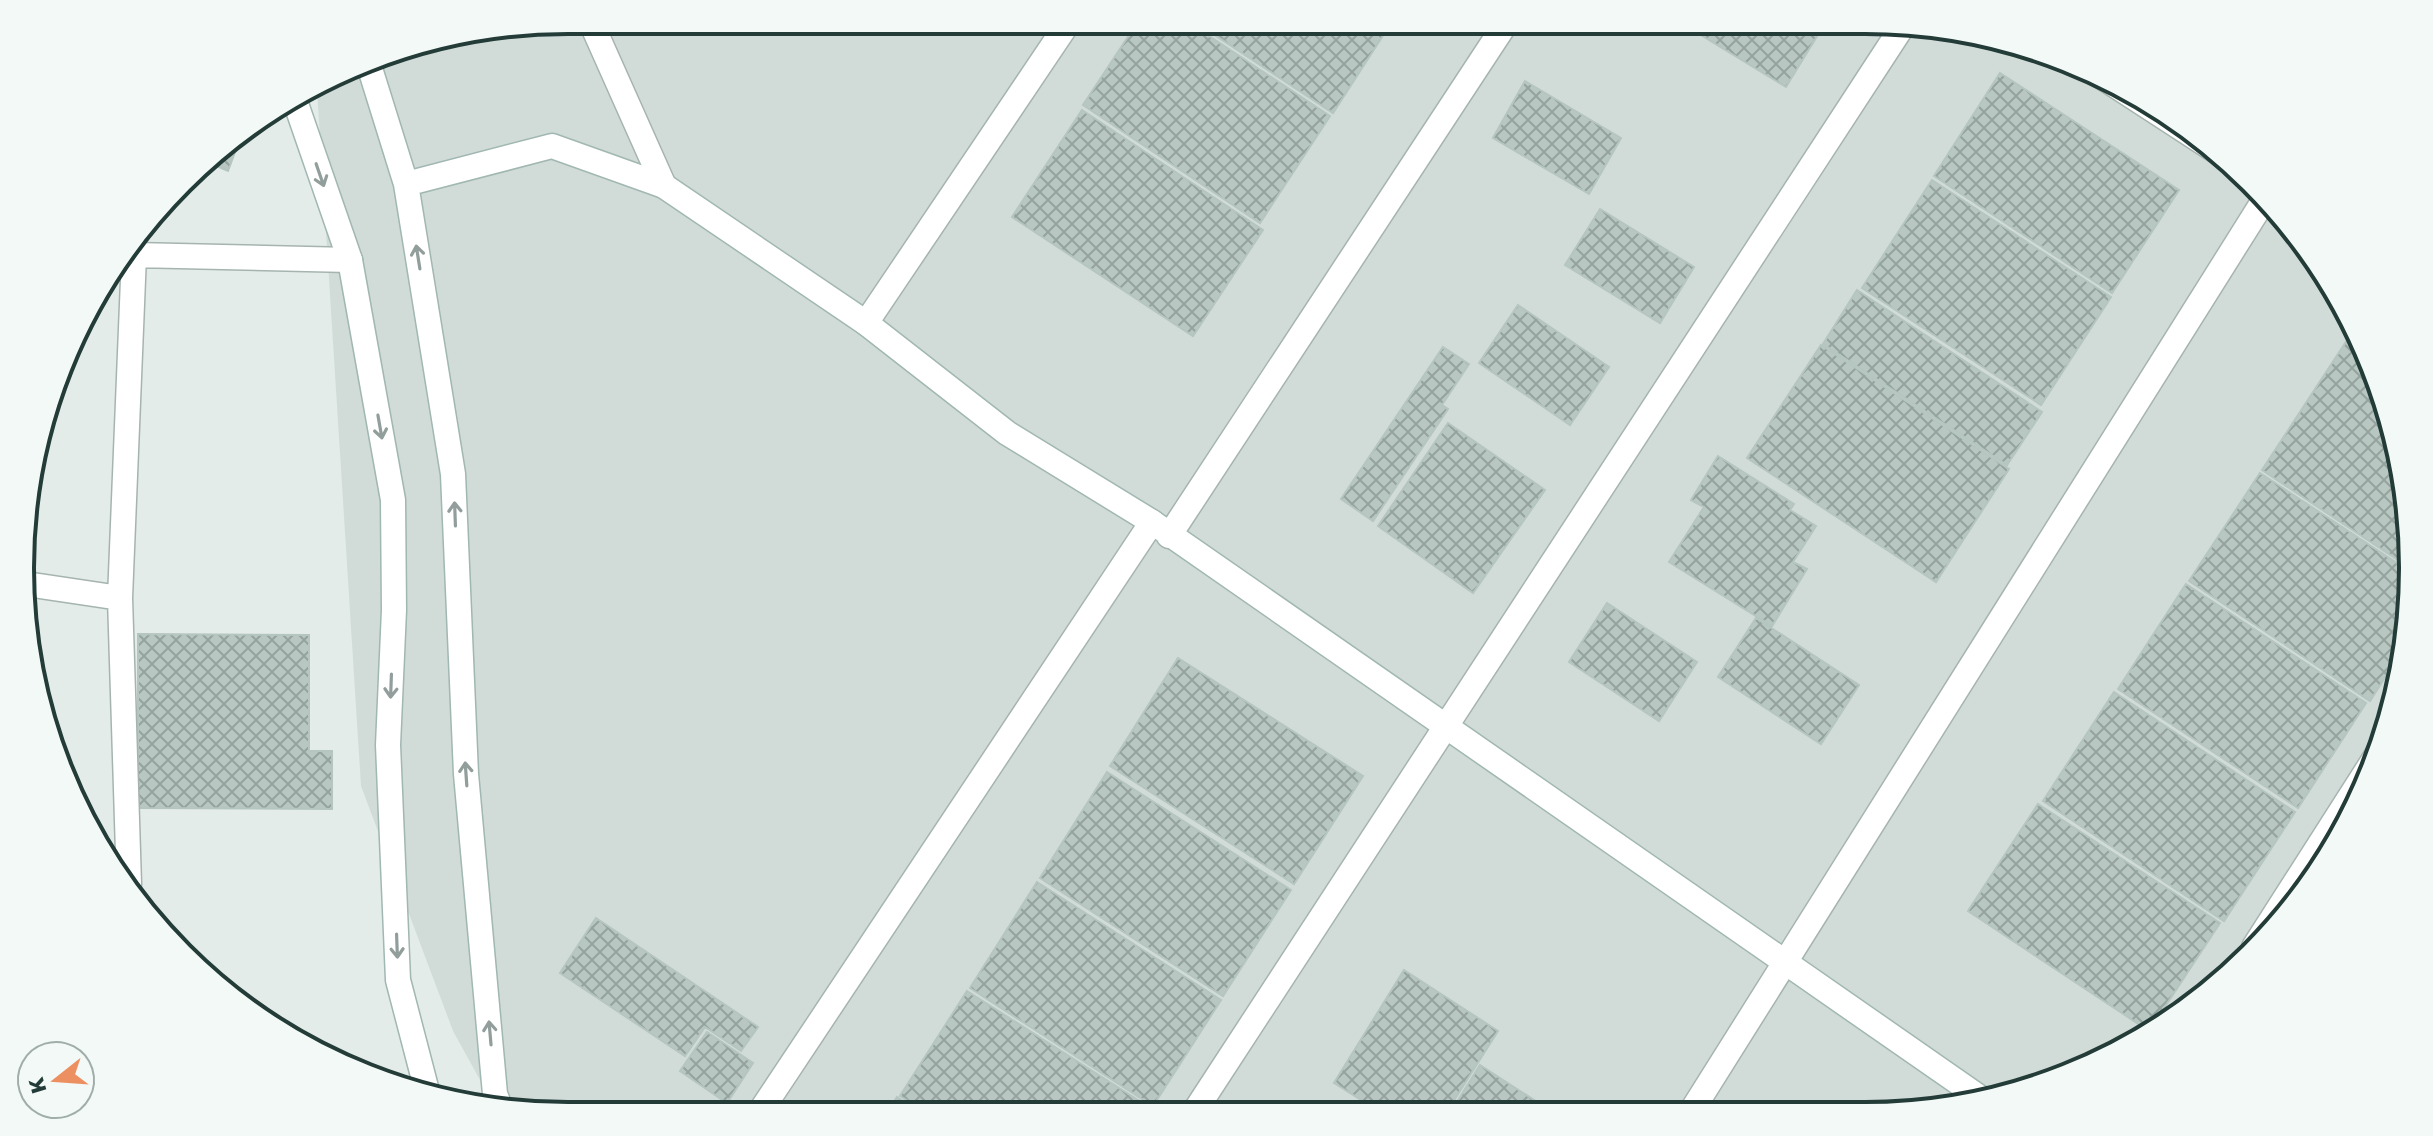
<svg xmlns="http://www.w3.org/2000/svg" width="2433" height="1136" font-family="'Work Sans',sans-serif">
<defs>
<pattern id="building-cross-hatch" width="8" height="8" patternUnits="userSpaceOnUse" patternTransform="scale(2)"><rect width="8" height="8" fill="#b8c7c2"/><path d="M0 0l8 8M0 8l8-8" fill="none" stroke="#95a39f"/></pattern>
</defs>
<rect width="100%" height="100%" fill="#e3ece9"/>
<path fill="#d1dcd8" d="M568,20h1297l107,11 103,31 95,51 83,68 68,83 50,95 32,103 10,106 -11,107 -31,103 -71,123 -101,101 -124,72 -138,37 -1369,5 -72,-7 -43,-78 -92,-245 -44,-697 74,-40z"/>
<path fill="url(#building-cross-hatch)" stroke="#b5c5c0" stroke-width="2" d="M1139,20h46l145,96 -70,107 -177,-118z
M1192,20h201l-60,93z
M1697,20h112l13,8 -36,59 -95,-58z
M2000,73l179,117 -67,103 -178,-117z
M1525,81l96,57 -32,56 -96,-56z
M1082,110l181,120 -70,106 -181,-119z
M244,128l-16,43 -21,-9 27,-28z
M1932,180l179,117 -70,108 -179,-117z
M1600,209l94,58 -34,56 -95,-58z
M1857,290l185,122 -35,53 -184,-121z
M1518,305l91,62 -39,58 -91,-62z
M2355,328l16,31 32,103 10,108 -151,-100z
M1821,345l188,124 -73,113 -189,-124z
M1443,347l26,17 -27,41 6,4 -75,112 -32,-22z
M1448,423l97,67 -72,103 -95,-67z
M1718,456l76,48 -4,6 26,16 -23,36 14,7 -35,57 -103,-64 35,-55 -13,-7z
M2260,473l152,100 -7,73 -35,55 -181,-120z
M2186,584l180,119 -68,105 -180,-119z
M1607,603l90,59 -38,59 -90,-59z
M1756,618l103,67 -38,59 -103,-67z
M138,634l171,1v116h23v58l-194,-1z
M1178,658l185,118 -69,108 -184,-118z
M2114,692l181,120 -71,109 -181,-120z
M1107,772l184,118 -68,106 -183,-118z
M2038,804l182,119 -71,108 -181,-120z
M1037,882l184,118 -68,106 -183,-118z
M596,918l162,109 -17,24 -36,-24 -20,29 -125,-83z
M1404,970l94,61 -52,82h-64l-48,-30z
M967,991l185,118 -3,5 -219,1 -30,-19z
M707,1032l46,31 -26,40 -47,-32z
M1480,1065l74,48h-104z
M897,1097l27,18h-38z
M701,1102l11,13 -26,1z"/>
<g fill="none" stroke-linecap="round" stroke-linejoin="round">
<defs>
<path id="minor" d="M590,20l74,166
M2093,71l126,82
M125,251l9,4 216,5
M866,323l204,-303
M1169,536l339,-516
M26,584l94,14
M129,884l-9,-286 14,-343
M2254,947l126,-197
M1691,1112l575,-915
M1193,1114l711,-1090
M758,1115l394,-593"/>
<path id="secondary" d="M368,62l38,122 47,290 13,300 29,320 6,15
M295,101l55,159 43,240 1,110 -6,135 10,235 30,115
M406,184l146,-38 112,40 202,137 141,110 145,89 830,577"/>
</defs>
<use href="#minor" stroke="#a6b4b0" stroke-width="27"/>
<use href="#secondary" stroke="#a1b7b2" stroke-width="27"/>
<use href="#minor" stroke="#fff" stroke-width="24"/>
<use href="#secondary" stroke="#fff" stroke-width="24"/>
</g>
<defs><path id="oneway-shaft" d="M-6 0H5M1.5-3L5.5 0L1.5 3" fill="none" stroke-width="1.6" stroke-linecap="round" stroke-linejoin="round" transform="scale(2)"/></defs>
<g stroke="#919e9c">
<use href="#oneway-shaft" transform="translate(320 175) rotate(71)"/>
<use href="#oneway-shaft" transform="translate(418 257) rotate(-99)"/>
<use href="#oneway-shaft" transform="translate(380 427) rotate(80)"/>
<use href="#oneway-shaft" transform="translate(455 514) rotate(-92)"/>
<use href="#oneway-shaft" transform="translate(391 686) rotate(92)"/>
<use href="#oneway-shaft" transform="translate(466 774) rotate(-94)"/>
<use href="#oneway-shaft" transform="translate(397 946) rotate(88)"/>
<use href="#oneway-shaft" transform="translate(490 1033) rotate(-95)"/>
</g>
<path d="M0 0H2433V1136H0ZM568 34H1865A534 534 0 0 1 2399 568V568A534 534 0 0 1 1865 1102H568A534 534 0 0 1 34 568V568A534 534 0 0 1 568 34Z" fill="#f3f9f6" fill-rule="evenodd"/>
<path fill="none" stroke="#233c38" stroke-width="4" d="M568 34H1865A534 534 0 0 1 2399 568V568A534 534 0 0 1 1865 1102H568A534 534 0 0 1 34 568V568A534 534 0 0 1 568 34Z"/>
<g transform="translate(56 1080) rotate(253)"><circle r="38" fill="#f3f9f6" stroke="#a0adaa" stroke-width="2"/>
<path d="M0-6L14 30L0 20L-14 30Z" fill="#ec9061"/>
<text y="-12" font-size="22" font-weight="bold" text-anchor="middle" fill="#233c38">K</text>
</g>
</svg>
